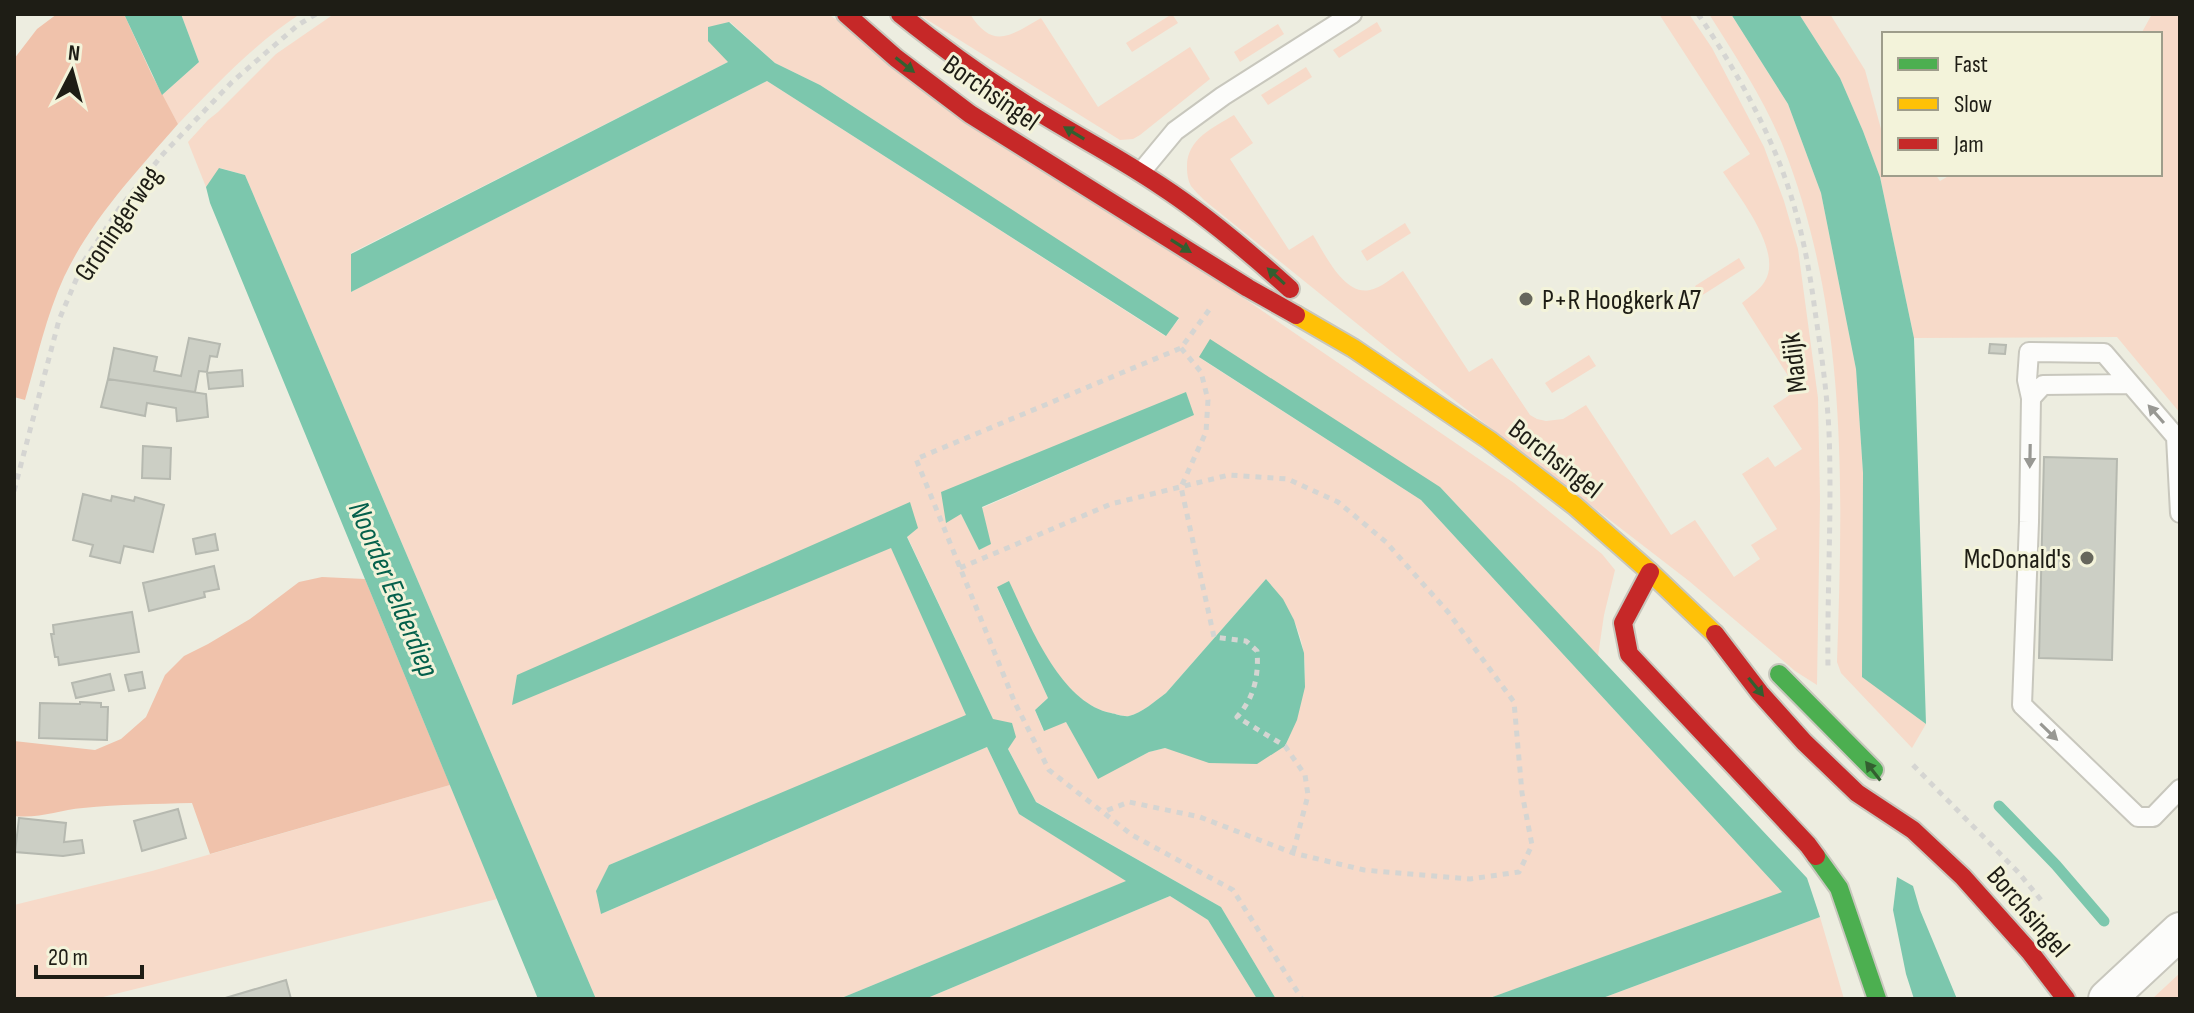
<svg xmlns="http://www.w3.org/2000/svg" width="2194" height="1013" font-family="'Sofia Sans Condensed',sans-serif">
<rect width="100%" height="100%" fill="#edede0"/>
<path fill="#f7dac9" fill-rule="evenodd" d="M181,14h119c-46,30 -84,71 -122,110l-16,-29 37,-33z
M334,14h494l686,469 88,71 13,16 -11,45 -6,41 -158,-169 -240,-129 221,142 362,393 -296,106h-211l-55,-92 -186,-106 -42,-82 -86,-183 11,-8 -406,176 379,-157 76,169 -358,149 -8,49 386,-167 32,67 108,67 -288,118h-243l-351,-824 -25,-7 -14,19 -18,-45 20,-22 10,-8 58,-58zM730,22l45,41 45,22 359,234 -14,17 -398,-255 -416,211v-39l377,-191zM1186,392l7,23 -211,93 8,36 -11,6 -18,-36 -15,8zM1266,579c48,55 48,103 19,167l-98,8 -22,-6 -16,4 -51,26 -32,-56 -23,8 -8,-20 13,-12 -51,-110 12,-6c20,42 51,121 102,131 6,1 13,4 18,3 13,-3 26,-15 37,-23z
M918,14h52c23,36 40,22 71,4l57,89 92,-60 20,32 -70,56 -7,4 -13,1z
M1172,14l6,9 -46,29 -6,-9z
M1659,14h30l23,34 52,99 20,54 14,48 20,149 2,102 -3,185 -22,-14 -106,-90 -297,-229 -188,-152c-4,-4 -9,-9 -13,-14 -3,-5 -4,-12 -4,-18 -1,-29 26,-40 47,-53l19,28 -23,16 59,91 24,-15c12,19 31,61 57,55 11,-2 23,-13 33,-19l66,101 23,-14 38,57 7,4 9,2 17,-2 23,-14 85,130 24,-15 39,57 26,-18 -9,-14 26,-16 -35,-55 26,-17 7,10 27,-18 -29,-43 24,-16 -55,-87c8,-7 18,-13 23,-22 18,-30 -26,-84 -42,-109l27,-18z
M1709,14h22l57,90 33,89 35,176 7,104 -1,203 64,48 -14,24 -71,-75 -4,-11c6,-173 11,-352 -54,-516 -19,-47 -47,-89 -74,-132z
M1799,14h31l35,56 19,70v34h51l5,7 12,-7h208v-140h-19l11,-20h28v399l-63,-76 -203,1 -34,-161 -17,-46 -23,-53z
M1377,22l5,9 -43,27 -6,-8z
M1278,24l6,10 -44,28 -6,-10z
M1306,67l6,10 -44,28 -7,-10z
M1405,223l6,10 -44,28 -6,-10z
M1739,258l6,10 -44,28 -6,-10z
M1589,355l7,11 -44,27 -7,-10z
M450,785l47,114 -402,100h-81v-94l138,-34z
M1170,896l38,24 49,79h-332z
M1820,917l24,82h-244z
M2180,973v26h-28z"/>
<path fill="#f0c2ab" d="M57,14h67l28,61 26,49c-41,47 -87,96 -114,153 -18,39 -27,82 -39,123l-11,-3v-338l23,-30z
M322,577l43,2 85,206 -240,69 -18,-51c-36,1 -73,1 -109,5 -24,2 -44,11 -69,8v-75l81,9 26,-11 25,-22 19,-42 19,-19 24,-12 42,-25 49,-37z"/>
<path fill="#7cc7ad" d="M124,14h57l18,48 -37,33z
M1731,14h68l41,64 23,53 17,46 34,161 12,386 -64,-47 1,-204 -7,-104 -35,-176 -33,-89z
M729,22l46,41 45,22 359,233 -13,18 -399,-255 -416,211v-38l377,-192 -20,-21v-14z
M219,168l26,7 351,824h-58l-328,-796 -4,-16z
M1210,339l230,148 367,391 13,39 -220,82h-113l295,-107 -361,-392 -222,-143z
M1186,392l8,23 -212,92 9,37 -12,6 -18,-36 -15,9 -5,-31z
M910,502l8,26 -11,9 86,182 19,4 4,14 -8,12 28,53 185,105 55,92h-19l-49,-79 -38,-24 -245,103h-86l287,-118 -107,-67 -32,-67 -386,167 -5,-23 13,-26 357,-150 -75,-167 -379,157 5,-30z
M1266,579l17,20 11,21 10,33 1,34 -8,33 -12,26 -28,18 -48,-1 -44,-15 -16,4 -51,27 -32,-57 -22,9 -9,-21 13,-12 -51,-111 12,-6c20,42 51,122 102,132 5,1 13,4 18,3 13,-3 26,-15 37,-23z
M1897,877l16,9 7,24 37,89h-43l-8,-25 -13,-64z"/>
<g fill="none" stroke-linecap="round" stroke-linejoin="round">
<path stroke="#7cc7ad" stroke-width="11" d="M1999,806l57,59 48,56"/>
</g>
<path fill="#cccfc5" stroke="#b6b9b0" stroke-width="2" d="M189,338l31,6 -3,13 -7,-1 -3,16 -8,-1 -4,21 -87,-13 6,-31 43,9 -3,14 27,5z
M1990,344l16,1 -1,9 -16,-1z
M242,370l1,16 -34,3 -2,-16z
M108,379l98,15 2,23 -31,4 -1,-13 -29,-5 -2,13 -44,-9z
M143,446l28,2 -1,31 -28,-1z
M2044,457l73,2 -5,201 -73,-2z
M83,494l28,7 1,-5 22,5 1,-4 29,8 -11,47 -29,-6 -4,17 -30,-7 3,-11 -20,-5z
M215,534l3,16 -22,4 -3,-15z
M214,566l5,23 -15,3 1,5 -56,14 -6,-28z
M132,612l7,40 -80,13 -1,-8h-3l-4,-23h3l-1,-9z
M142,672l3,16 -16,3 -4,-16z
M110,674l4,16 -38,8 -4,-15z
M80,702l21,1v4h7l-1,33 -68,-2 1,-35 40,1z
M178,809l8,29 -44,13 -8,-30z
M19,818l47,5 -2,19 18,-2 2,13 -21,3 -48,-4z
M286,980l5,19h-69z"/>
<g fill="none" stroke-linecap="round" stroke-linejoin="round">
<defs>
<path id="lane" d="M1141,172l34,-41 48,-35 129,-82
M2031,398l12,-13 87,-1
M2180,513l-4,-76 -72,-84 -75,-1 -2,28 4,18 -2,124 -7,183 116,112h15l27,-28"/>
<path id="street" d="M2107,999l73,-68"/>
<path id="fast" d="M1779,674l95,96
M1816,856l23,32 38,111"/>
<path id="slow" d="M1296,315l57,33 136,92 86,66 75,66 65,62"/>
<path id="jam" d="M846,14l50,44 74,56 278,174 48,27
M900,14c40,32 81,62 124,89 45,29 93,53 137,83 46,30 88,66 129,103
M1650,572l-27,51 6,31 179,191 8,11
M1715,634l45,59 44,49 53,51 56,37 50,47 67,75 36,47"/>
</defs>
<use href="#lane" stroke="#c8c7bd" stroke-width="22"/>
<use href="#street" stroke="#c8c7bd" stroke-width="40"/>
<use href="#fast" stroke="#c8c7bd" stroke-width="22"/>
<use href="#slow" stroke="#c8c7bd" stroke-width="22"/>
<use href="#jam" stroke="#c8c7bd" stroke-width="22"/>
<path stroke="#d5d5d2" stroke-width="5" stroke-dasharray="6 6" stroke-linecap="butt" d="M1698,14c34,50 65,104 86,161 16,44 25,90 31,136 6,40 12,80 14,121 3,79 -2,158 -1,237
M1209,310l-28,38 -265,111 99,244 34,67 83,65 101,55 69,109
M1181,348l20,24 7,28 -2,32 -25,55 33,150 32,4 11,10c2,25 -3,47 -20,66l48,29 20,29 3,20 -15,58
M14,491l45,-171 25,-59 37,-55 42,-52 69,-72 66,-57 18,-11
M960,568l151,-64 118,-29 59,4 50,23 48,40 62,70 66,90 8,91 10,52 -13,27 -49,7 -106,-9 -71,-17 -93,-36 -71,-15 -26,10
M1913,765l105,107 23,28"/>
<use href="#lane" stroke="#fcfcfa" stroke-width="18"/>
<use href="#street" stroke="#fcfcfa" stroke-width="36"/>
<use href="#fast" stroke="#4caf50" stroke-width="18"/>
<use href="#slow" stroke="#ffc107" stroke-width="18"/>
<use href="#jam" stroke="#c62828" stroke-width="18"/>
</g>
<defs><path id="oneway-solid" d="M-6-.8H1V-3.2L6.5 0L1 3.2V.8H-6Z" transform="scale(2)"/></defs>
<g fill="#335f30">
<use href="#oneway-solid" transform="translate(905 65) rotate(38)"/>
<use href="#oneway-solid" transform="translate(1074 133) rotate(-149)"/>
<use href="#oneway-solid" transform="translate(1181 246) rotate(32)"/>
<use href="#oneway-solid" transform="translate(1276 276) rotate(-137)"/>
<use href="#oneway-solid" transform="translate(1756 687) rotate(51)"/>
<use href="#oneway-solid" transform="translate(1873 771) rotate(-128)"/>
</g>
<g fill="#989893">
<use href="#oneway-solid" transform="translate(2156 414) rotate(-131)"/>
<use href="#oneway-solid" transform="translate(2030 456) rotate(91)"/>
<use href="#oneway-solid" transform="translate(2049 732) rotate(44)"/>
</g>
<g fill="#66665c" stroke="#f3f3da" stroke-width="3">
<circle cx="1526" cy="299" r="8"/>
<circle cx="2087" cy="558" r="8"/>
</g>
<g text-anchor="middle" stroke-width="6" stroke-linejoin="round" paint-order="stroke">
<g font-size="28" fill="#1e1d15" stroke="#f3f3da">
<text transform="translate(992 92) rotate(35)" y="10">Borchsingel</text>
<text transform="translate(117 223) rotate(-56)" y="10">Groningerweg</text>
<text transform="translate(1793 363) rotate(-97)" y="10">Madijk</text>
<text transform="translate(1556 458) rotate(38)" y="10">Borchsingel</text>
<text transform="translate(2029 911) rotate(49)" y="10">Borchsingel</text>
</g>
<g font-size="28" fill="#1e1d15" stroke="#f3f3da" text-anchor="start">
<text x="1542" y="309">P+R Hoogkerk A7</text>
<text x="2071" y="568" text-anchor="end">McDonald's</text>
</g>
<g font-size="30" font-style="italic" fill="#04604b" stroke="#f3f3da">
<text transform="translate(394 589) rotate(67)" y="10">Noorder Eelderdiep</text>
</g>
</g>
<rect width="2194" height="1013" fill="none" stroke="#1e1d15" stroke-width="32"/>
<rect x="1882" y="32" width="280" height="144" fill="#f3f3da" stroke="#9e9d8b" stroke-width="2"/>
<rect x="1898" y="58" width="40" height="12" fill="#4caf50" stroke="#9e9d8b" stroke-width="2"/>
<text x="1954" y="72" font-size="24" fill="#1e1d15">Fast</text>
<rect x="1898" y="98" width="40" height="12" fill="#ffc107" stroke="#9e9d8b" stroke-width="2"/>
<text x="1954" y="112" font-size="24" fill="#1e1d15">Slow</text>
<rect x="1898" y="138" width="40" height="12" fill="#c62828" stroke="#9e9d8b" stroke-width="2"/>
<text x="1954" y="152" font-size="24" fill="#1e1d15">Jam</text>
<g transform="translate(72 72) rotate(6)" stroke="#f3f3da" stroke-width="6" paint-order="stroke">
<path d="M0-6L14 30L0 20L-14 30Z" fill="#1e1d15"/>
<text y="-12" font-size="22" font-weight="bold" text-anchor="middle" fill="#1e1d15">N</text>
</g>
<path d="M36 965v12h106v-12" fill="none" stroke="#1e1d15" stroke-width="4"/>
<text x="48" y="965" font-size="24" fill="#1e1d15" stroke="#f3f3da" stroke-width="6" paint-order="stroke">20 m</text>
</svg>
